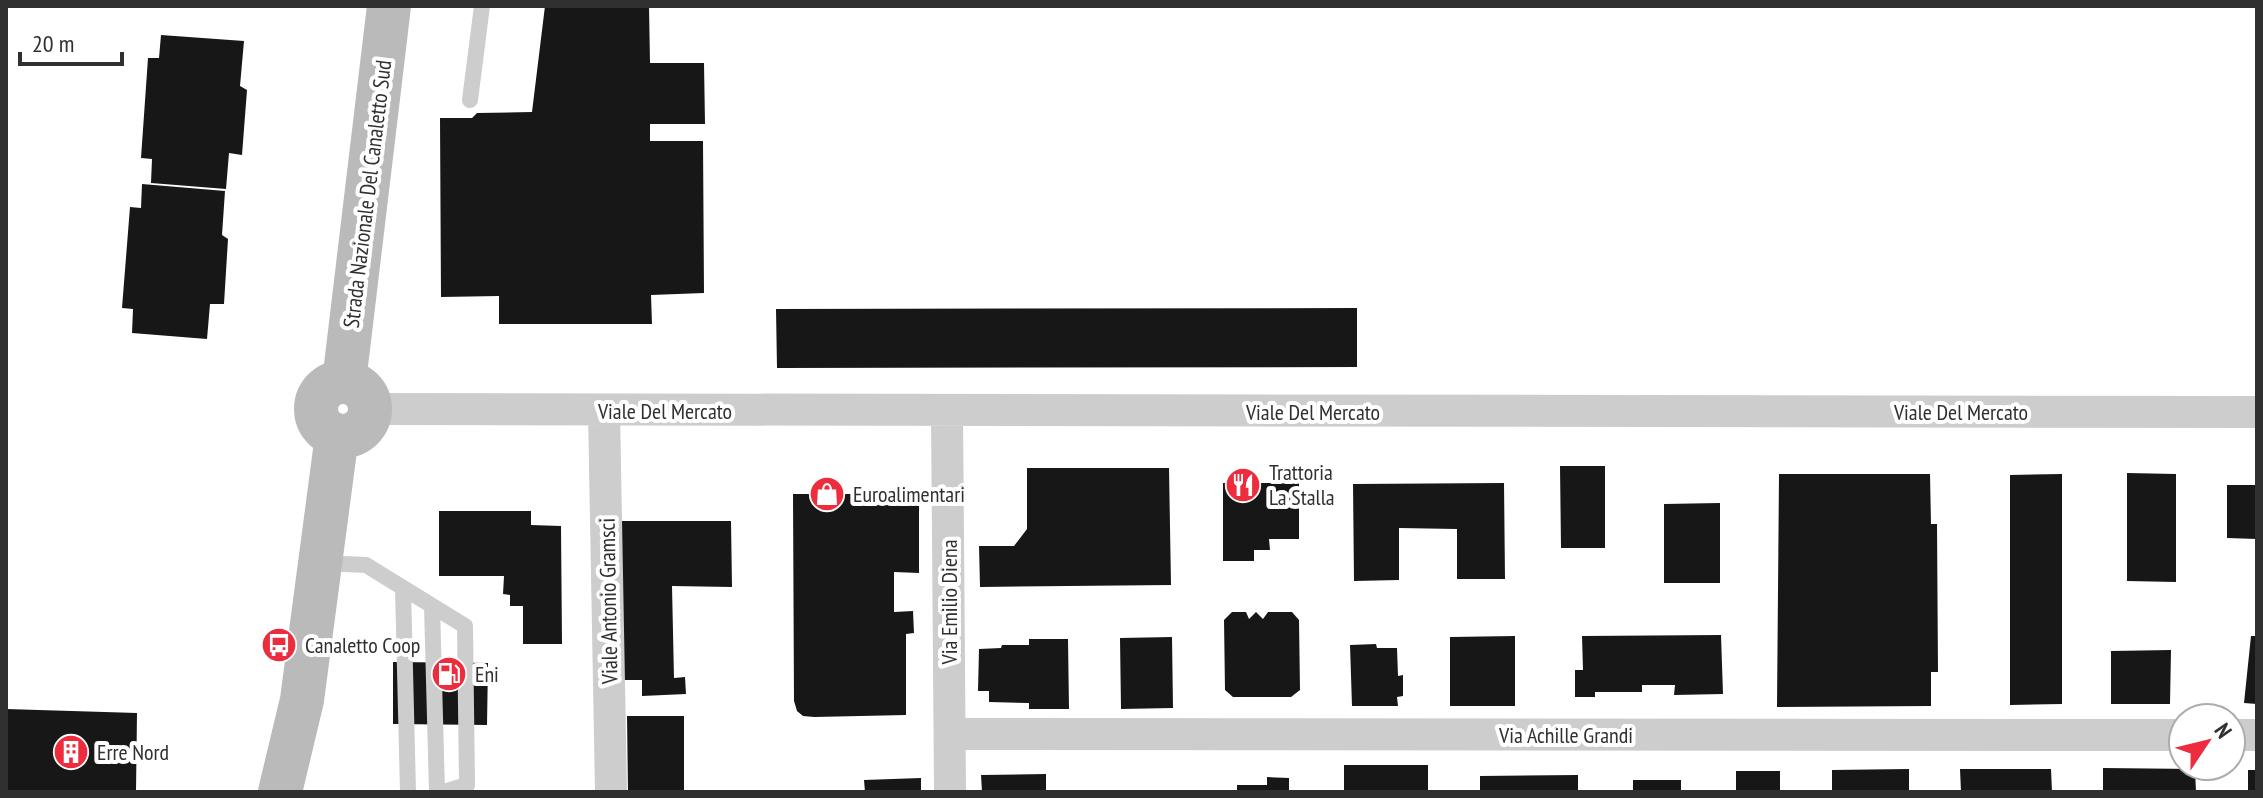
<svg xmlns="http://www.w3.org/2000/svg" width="2263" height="798" font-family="'PT Sans Narrow',sans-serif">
<rect width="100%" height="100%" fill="#fff"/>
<path fill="#171717" d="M545,6h104l1,57h54l1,61h-55v17h53l1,152 -53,2 1,29h-153v-28l-58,1 -1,-179h32l5,-5 55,-1z
M161,35l83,6 -4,45 7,4 -5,65 -13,-2 -3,36 -75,-6 1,-24 -11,-1 7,-100h11z
M142,184l83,7 -3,44 6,4 -4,65h-14l-3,35 -75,-6 1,-24 -11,-1 8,-101 11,1z
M1357,308v59l-580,1 -1,-59z
M1560,466h45v82h-44z
M1027,468h142l2,117 -191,2 -1,-41h35l13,-17z
M2127,473l49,1v108l-49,-1z
M1779,474h151l1,50h6l1,148h-7v34l-154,1z
M2062,474v230l-52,1v-230z
M1223,483h76v56h-30l1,11h-16v11h-31z
M1504,483l1,96h-48v-50l-58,-1v52l-45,1 -1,-97z
M2227,485h30v54l-30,-1z
M793,494h126v79l-25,-1v40l19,-1 1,22 -8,1v81l-92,2 -11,-1 -6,-5 -3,-10z
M1720,503v80h-56v-79z
M439,511h92v14l30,1 1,118h-39v-38h-13v-11l-7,-1 1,-18h-65z
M621,521h110l1,66 -60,-1 2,92 11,-1 1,17 -44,2v-16h-19z
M1232,612h14l3,7 7,-7 7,7 5,-7h24l7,8 1,70 -9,7h-58l-8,-7 -1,-70z
M1721,635l2,59 -49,1 1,-10h-33v7h-47v5h-20v-27h8l-1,-34z
M1515,636v70h-65v-69z
M2251,636h6v68l-13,-1z
M1172,637l1,71 -52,1 -1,-71z
M1029,639h39l1,70h-40v-6l-40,-1v-11h-11l1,-42 22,-1 1,-3h27z
M1376,644l1,4h20l1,28 5,-1v21l-6,1 1,9h-46l-2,-61z
M2171,650l-1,54h-59v-53z
M393,662l95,1 -1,62 -94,-1z
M6,709l131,4 -1,79h-130z
M627,716h57v76h-56z
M1344,765h84v27h-84z
M2103,768l92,1 1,23h-93z
M1909,769v23h-77v-22z
M1960,769h91l1,23h-91z
M2248,770h9v22h-9z
M1736,771h44v21h-44z
M1046,774v18h-64l-1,-17z
M1578,775v17h-98v-16z
M1267,777l22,1v14h-52v-7h30z
M921,778v14h-56l-1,-12z
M1633,780h48v12h-48z"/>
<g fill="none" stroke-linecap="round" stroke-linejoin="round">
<path stroke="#cdcdcd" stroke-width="16" d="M470,100l12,-94
M321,563l45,2 99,61 2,159 -23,7
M403,588l5,204
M432,606l5,186"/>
<path stroke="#cdcdcd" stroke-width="32" d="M369,409l1888,3
M604,411l7,381
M947,411l3,381
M950,734l1233,1
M2231,735h26"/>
<path stroke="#bababa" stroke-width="44" d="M344,382l45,-376
M316 409a27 27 0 1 1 54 0a27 27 0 1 1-54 0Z
M280,792l22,-92 35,-265"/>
</g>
<defs>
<symbol id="restaurant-disc" viewBox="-11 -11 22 22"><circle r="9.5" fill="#ed2c3e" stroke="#fff"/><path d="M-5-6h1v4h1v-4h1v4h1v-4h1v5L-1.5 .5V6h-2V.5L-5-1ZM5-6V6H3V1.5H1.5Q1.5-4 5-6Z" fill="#fff"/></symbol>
<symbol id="shop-disc" viewBox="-11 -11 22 22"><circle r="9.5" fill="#ed2c3e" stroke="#fff"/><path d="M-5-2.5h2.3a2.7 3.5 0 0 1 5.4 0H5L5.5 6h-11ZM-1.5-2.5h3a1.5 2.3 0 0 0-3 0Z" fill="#fff"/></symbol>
<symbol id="bus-disc" viewBox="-11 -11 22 22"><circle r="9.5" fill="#ed2c3e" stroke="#fff"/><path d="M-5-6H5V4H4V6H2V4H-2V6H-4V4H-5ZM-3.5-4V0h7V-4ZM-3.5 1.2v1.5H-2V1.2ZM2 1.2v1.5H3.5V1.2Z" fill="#fff"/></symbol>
<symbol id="fuel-disc" viewBox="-11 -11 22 22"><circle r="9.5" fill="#ed2c3e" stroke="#fff"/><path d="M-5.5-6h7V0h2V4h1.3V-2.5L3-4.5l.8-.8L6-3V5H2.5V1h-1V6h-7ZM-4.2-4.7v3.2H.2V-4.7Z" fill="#fff"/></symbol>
<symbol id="building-disc" viewBox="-11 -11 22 22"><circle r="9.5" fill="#ed2c3e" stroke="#fff"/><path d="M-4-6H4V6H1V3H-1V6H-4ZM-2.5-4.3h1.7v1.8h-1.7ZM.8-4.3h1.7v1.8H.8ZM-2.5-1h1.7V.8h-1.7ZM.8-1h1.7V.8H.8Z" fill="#fff"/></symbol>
</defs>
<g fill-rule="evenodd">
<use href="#restaurant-disc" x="1223" y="465" width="40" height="40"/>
<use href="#shop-disc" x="807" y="474" width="40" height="40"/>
<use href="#bus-disc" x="259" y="625" width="40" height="40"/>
<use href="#fuel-disc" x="429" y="654" width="40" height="40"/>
<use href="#building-disc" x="51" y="732" width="40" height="40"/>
</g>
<g text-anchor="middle" stroke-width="8" stroke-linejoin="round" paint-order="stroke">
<g font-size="22" fill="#303030" stroke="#fff">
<text transform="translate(367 194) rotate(-83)" y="8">Strada Nazionale Del Canaletto Sud</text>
<text x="665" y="419">Viale Del Mercato</text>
<text x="1313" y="420">Viale Del Mercato</text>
<text x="1961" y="420">Viale Del Mercato</text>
<text transform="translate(608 601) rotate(-91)" y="8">Viale Antonio Gramsci</text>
<text transform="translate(949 602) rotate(-90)" y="8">Via Emilio Diena</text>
<text x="1566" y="743">Via Achille Grandi</text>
</g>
<g font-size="22" fill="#303030" stroke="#fff" text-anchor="start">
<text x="1269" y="480">Trattoria<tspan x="1269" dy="25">La Stalla</tspan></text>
<text x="853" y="502">Euroalimentari</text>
<text x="305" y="653">Canaletto Coop</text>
<text x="475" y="682">Eni</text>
<text x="97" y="760">Erre Nord</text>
</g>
</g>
<rect width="2263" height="798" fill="none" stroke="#303030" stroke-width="16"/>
<g transform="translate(2207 742) rotate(55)"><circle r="38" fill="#ffffff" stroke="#acacac" stroke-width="2"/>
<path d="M0-6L14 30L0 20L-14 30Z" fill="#ed2c3e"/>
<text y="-12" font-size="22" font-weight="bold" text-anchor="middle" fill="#303030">N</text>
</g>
<path d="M20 52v12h102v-12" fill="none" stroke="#303030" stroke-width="4"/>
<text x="32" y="52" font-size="24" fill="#303030" stroke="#ffffff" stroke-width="6" paint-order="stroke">20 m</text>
</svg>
